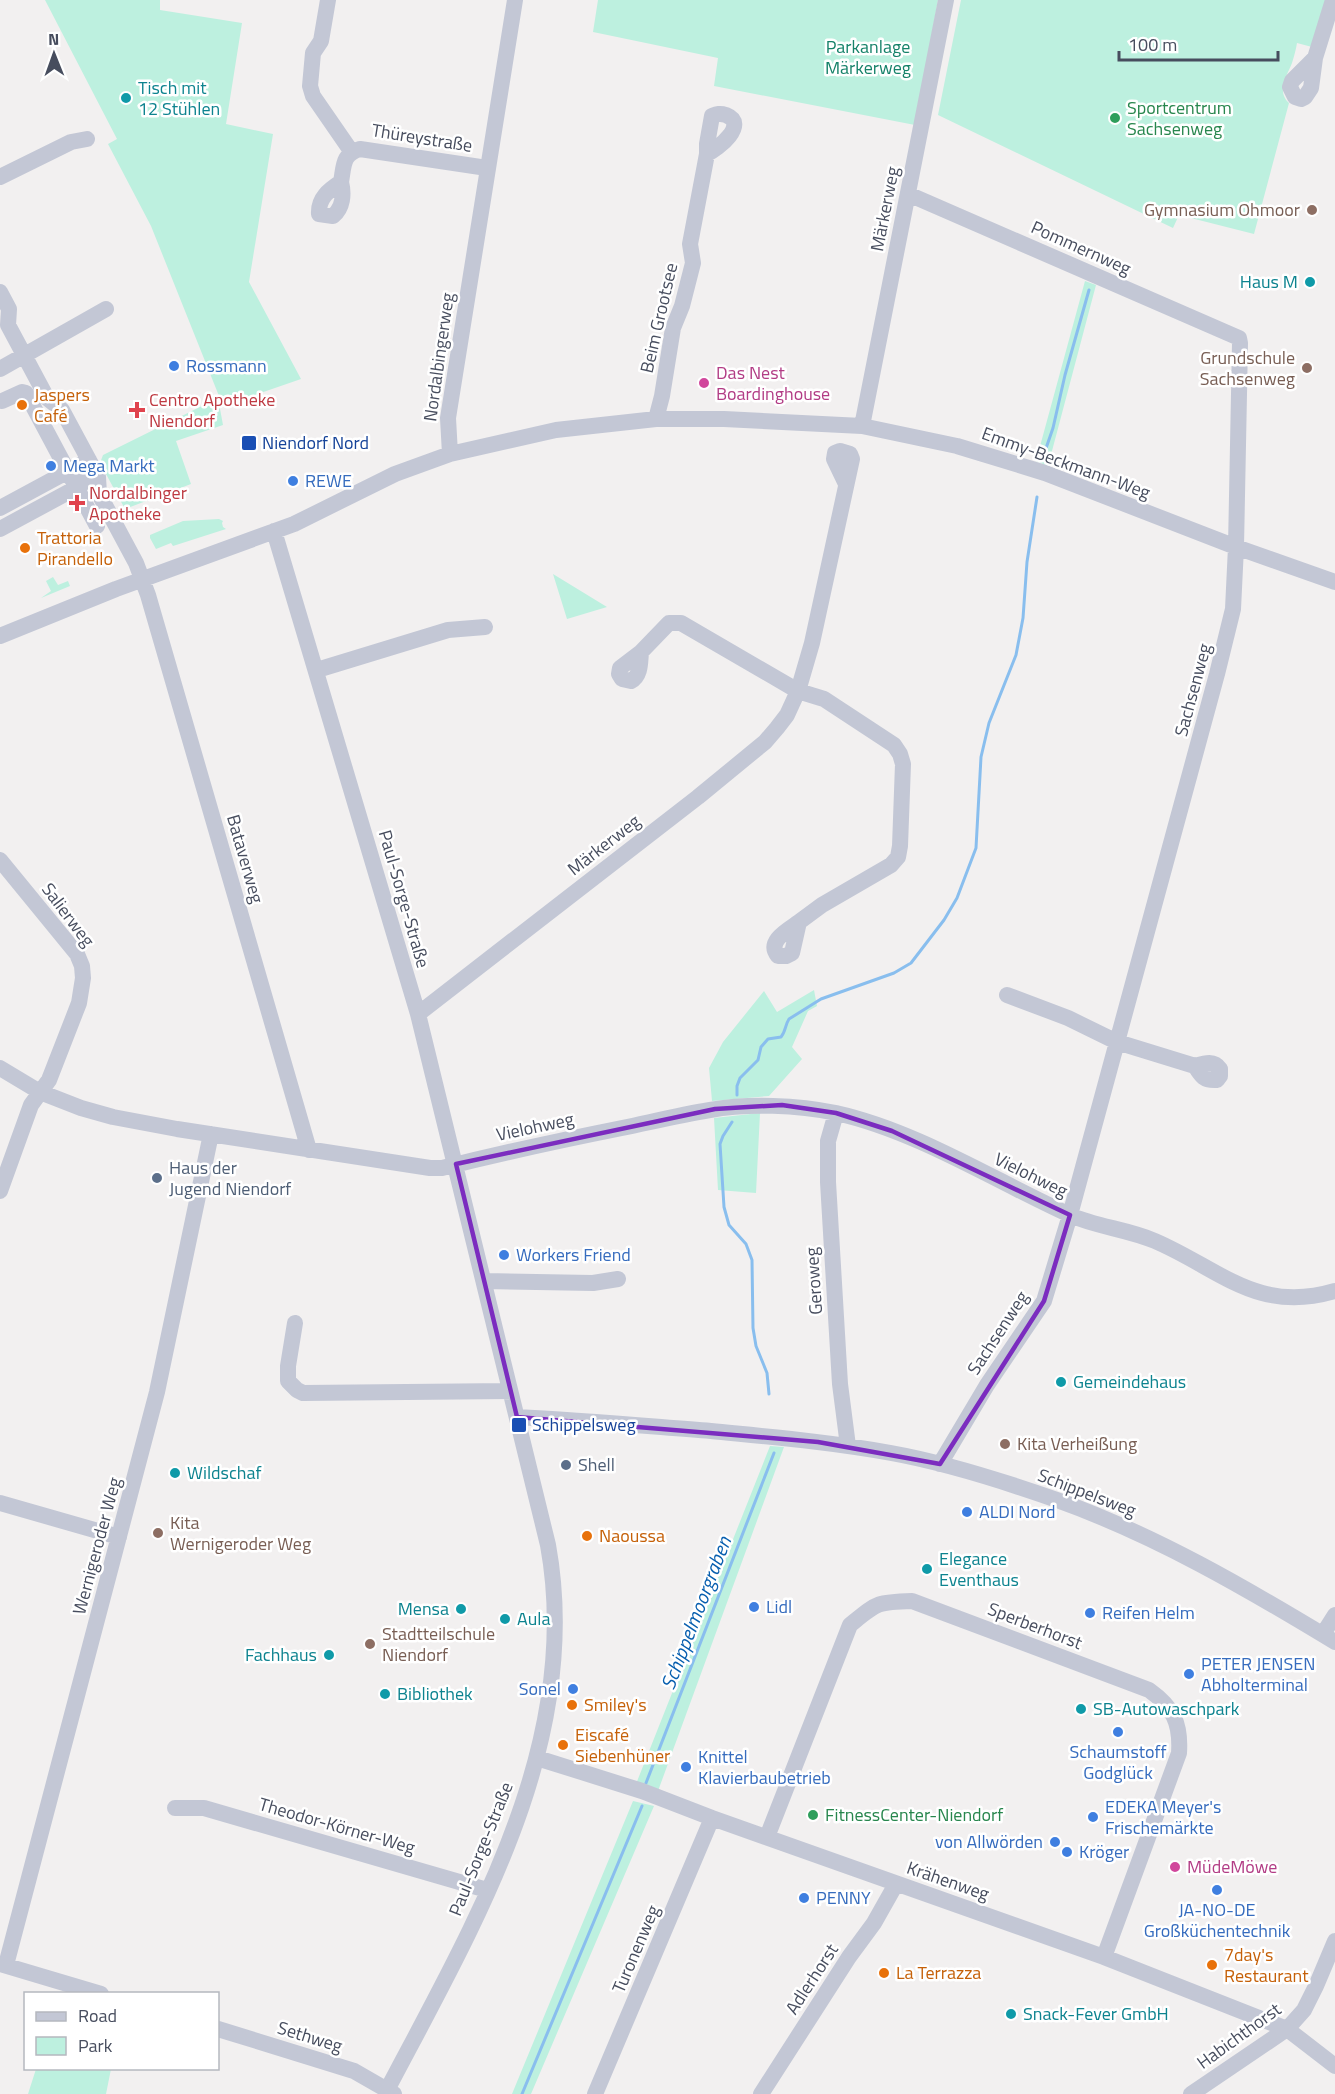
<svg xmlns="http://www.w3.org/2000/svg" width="1335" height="2094" font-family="'Titillium Web',sans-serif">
<rect width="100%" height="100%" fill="#f2f0f0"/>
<path fill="#bdf0df" d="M45,0h115v10l82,13 -16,101 47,10 -24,148 52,97 -78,27 -72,-180 -43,-82 9,-5z
M598,0h340l-23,125 -201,-39 4,-28 -125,-26z
M961,0h366l-15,47 -15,-4c-1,7 -3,13 -5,20 -5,13 -16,28 -3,40l-35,131 -75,-19 -6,13 -235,-113z
M1085,281l11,4 -48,181 -12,-5z
M218,398l5,27 -47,16 15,43 -66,25 -25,-46 3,-8z
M219,519l4,2 -1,2 1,4 3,2 -53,17 -2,-3 -15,6 -6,-11v-3l33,-14z
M553,574l54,33 -40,12z
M53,577l5,8 10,-4 2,5 -29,12 10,-7 -5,-10z
M814,990l3,16 -9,5 -16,36 10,12 -33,37 -57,5 -3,-33 14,-26 41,-51 13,21z
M760,1113l-4,80 -38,-3 -4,-72z
M770,1446l14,1 -126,344 -22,-7z
M633,1801l21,5 -123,288h-19z
M36,2069v-1l75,1 -5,25h-78z"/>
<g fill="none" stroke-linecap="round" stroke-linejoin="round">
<path stroke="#89beee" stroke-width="3" d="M1043,457l10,-29 12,-53 24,-85
M737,1095v-9l3,-8 18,-18 3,-13 7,-8 13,-2c5,-6 4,-12 8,-18l32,-20 73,-26 17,-10 33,-43 13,-22 19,-50 5,-91 8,-34 27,-68 7,-37 4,-56 10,-65
M732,1122l-9,14 -3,8 4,63 5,18 17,19 6,16 1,68 3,18 11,27 2,21
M646,1783l128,-330
M522,2094l120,-288"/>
<path stroke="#c3c7d5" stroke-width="16" d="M328,0l-7,41 -8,12 -3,33 3,10 38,55
M1315,58l-23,23 -2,6 5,10 6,2 4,-2 6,-9 4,-30 18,-58
M0,177l71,-35 16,-3
M341,182c3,-16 1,-28 19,-33l127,19
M341,182c3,12 2,26 -8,34l-14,-2c-1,-16 10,-24 22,-32z
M908,194l331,144 1,5 -4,204 -3,62 -16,65 -147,541 -26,86 -57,84 -47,79
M0,292l9,17 -1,16 39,73 15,12 36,67 1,17 37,69 12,32 161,555
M0,369l106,-60
M2,401l20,-9 4,1 71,133
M656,419l6,-23 11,-68 9,-22 11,-43 -3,-19 17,-90v-10l5,-28c5,-2 8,-3 14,-1 23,9 -8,34 -19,39
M862,426l84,-426
M450,454l-2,-36 67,-418
M0,508l89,-48
M0,529l76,-41 6,-4 2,-4
M274,531l144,483 130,531c36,198 -75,381 -163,549
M0,636l116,-47 178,-65 101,-50 55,-20 106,-24 100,-11h68l138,7 95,20 88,27 191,74 99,35
M641,652c-1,10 0,24 -10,29l-9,-2 -3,-5 1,-6 21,-16 28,-29h12l117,68 26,8 70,46 6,9 3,10 -3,82 -2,11 -7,8 -69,40 -23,17 -7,31 -6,3h-8c-12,-15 10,-26 21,-34
M317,670l131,-40 37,-3
M0,860l77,94 5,12 1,12 -4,25 -30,77 -18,25 -31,86
M1007,995l61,23 49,24 78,24c6,10 9,15 22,14l3,-4v-7c-6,-9 -15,-6 -25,-3
M418,1014l280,-217 67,-55 12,-14 10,-13 11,-24 14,-48 40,-184 -2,-5 -10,-3 -5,2 -1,6 12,25
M0,1068l40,24 41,16 32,9 64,12 253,39h12c60,-15 120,-28 180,-40 29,-6 58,-13 88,-18 38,-7 88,-5 126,3 81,18 159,68 234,102 27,12 57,14 85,26 65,28 102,73 180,50
M836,1113l-8,28v41l12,202 8,62
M484,1281l109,2 25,-4
M295,1323l-7,43v15l9,9 6,3 207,-2
M517,1417c64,3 129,9 194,14 60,6 120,11 180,22 56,10 112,28 166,47 98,35 189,88 278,142
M0,1503l119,34
M1323,1634l12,-19
M537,1758l105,33 70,27 392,139 183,72 48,37
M175,1808h29l283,82
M767,1837l83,-212c27,-22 26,-23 62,-24l237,89c24,17 32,33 30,63l-75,204
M0,1964l101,30
M6,1965l151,-573 54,-258
M218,2029l136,42 40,23
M595,2094l117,-276
M761,2094l88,-137 25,-34 22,-39
M1191,2094l96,-65 17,-19 12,-24 19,-45"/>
</g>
<path fill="none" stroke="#7b2cbf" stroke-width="4.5" stroke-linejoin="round" d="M782,1105l54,8 56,18 178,84 -26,86 -104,163 -122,-22 -301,-25 -61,-253 259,-55z"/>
<g fill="#0f9aa8" stroke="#fff" stroke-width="2">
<circle cx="126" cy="98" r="6"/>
<circle cx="1310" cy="282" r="6"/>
<circle cx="1061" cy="1382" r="6"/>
<circle cx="175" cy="1473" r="6"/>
<circle cx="927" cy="1569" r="6"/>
<circle cx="461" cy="1609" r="6"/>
<circle cx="505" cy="1619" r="6"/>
<circle cx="329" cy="1655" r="6"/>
<circle cx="385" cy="1694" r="6"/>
<circle cx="1081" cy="1709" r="6"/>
<circle cx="1011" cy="2014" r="6"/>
</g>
<g fill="#2e9e5b" stroke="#fff" stroke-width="2">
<circle cx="1115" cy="118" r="6"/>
<circle cx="813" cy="1815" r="6"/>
</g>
<g fill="#8d6e63" stroke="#fff" stroke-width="2">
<circle cx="1312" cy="210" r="6"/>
<circle cx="1307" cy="368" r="6"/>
<circle cx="1005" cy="1444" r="6"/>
<circle cx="158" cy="1533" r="6"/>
<circle cx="370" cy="1644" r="6"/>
</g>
<g fill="#3f7fe0" stroke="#fff" stroke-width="2">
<circle cx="174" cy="366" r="6"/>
<circle cx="51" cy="466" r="6"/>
<circle cx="293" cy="481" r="6"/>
<circle cx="504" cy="1255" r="6"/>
<circle cx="967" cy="1512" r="6"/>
<circle cx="754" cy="1607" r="6"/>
<circle cx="1090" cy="1613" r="6"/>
<circle cx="1189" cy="1674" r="6"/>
<circle cx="573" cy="1689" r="6"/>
<circle cx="1118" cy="1732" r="6"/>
<circle cx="686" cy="1767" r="6"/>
<circle cx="1093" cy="1817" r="6"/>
<circle cx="1055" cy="1842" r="6"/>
<circle cx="1067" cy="1852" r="6"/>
<circle cx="1217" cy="1890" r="6"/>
<circle cx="804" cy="1898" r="6"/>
</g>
<g fill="#d1479c" stroke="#fff" stroke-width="2">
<circle cx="704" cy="383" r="6"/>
<circle cx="1175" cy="1867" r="6"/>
</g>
<g fill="#e8710a" stroke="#fff" stroke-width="2">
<circle cx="22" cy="405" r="6"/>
<circle cx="25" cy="548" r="6"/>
<circle cx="587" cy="1536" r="6"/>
<circle cx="572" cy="1705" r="6"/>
<circle cx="563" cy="1745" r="6"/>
<circle cx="1212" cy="1965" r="6"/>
<circle cx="884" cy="1973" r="6"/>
</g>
<g fill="#e0444e" stroke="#fff" stroke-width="2">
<path d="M134 401h6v6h6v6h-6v6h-6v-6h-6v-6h6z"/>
<path d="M74 494h6v6h6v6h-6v6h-6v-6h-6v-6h6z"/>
</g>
<g fill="#1a4fb4" stroke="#fff" stroke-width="2">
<rect x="241" y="435" width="16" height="16" rx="3"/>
<rect x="511" y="1417" width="16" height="16" rx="3"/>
</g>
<g fill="#5c6f8a" stroke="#fff" stroke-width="2">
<circle cx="157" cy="1178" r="6"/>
<circle cx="566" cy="1465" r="6"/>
</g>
<g text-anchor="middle" stroke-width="5" stroke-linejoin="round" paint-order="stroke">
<g font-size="18" fill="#158269" stroke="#fff">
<text x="868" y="53">Parkanlage<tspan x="868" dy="21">Märkerweg</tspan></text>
</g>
<g font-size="18" fill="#0d838f" stroke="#fff" text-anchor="start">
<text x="138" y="94">Tisch mit<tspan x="138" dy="21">12 Stühlen</tspan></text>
<text x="1298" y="288" text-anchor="end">Haus M</text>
<text x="1073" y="1388">Gemeindehaus</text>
<text x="187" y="1479">Wildschaf</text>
<text x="939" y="1565">Elegance<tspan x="939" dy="21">Eventhaus</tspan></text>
<text x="449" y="1615" text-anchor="end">Mensa</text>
<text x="517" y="1625">Aula</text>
<text x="317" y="1661" text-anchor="end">Fachhaus</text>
<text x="397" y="1700">Bibliothek</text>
<text x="1093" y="1715">SB-Autowaschpark</text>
<text x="1023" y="2020">Snack-Fever GmbH</text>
</g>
<g font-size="18" fill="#27864d" stroke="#fff" text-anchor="start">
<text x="1127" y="114">Sportcentrum<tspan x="1127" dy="21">Sachsenweg</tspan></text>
<text x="825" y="1821">FitnessCenter-Niendorf</text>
</g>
<g font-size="18" fill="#474d5e" stroke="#fff">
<text transform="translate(422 138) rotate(9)" y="6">Thüreystraße</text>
<text transform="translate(885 209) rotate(-79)" y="6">Märkerweg</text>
<text transform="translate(1081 248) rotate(24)" y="6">Pommernweg</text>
<text transform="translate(659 318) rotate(-77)" y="6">Beim Grootsee</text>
<text transform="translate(439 357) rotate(-82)" y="6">Nordalbingerweg</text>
<text transform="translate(1066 463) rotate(20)" y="6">Emmy-Beckmann-Weg</text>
<text transform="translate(1193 690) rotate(-75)" y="6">Sachsenweg</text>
<text transform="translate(604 845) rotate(-38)" y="6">Märkerweg</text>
<text transform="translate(245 859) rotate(74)" y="6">Bataverweg</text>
<text transform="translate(404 899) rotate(74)" y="6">Paul-Sorge-Straße</text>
<text transform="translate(68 915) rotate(53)" y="6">Salierweg</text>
<text transform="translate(535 1127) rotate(-12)" y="6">Vielohweg</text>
<text transform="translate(1031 1175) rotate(26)" y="6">Vielohweg</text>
<text transform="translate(814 1281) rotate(-94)" y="6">Geroweg</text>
<text transform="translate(998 1333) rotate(-57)" y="6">Sachsenweg</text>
<text transform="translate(1087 1493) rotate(21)" y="6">Schippelsweg</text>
<text transform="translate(97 1546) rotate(-75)" y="6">Wernigeroder Weg</text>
<text transform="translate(1035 1626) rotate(21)" y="6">Sperberhorst</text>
<text transform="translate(337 1826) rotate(16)" y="6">Theodor-Körner-Weg</text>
<text transform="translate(481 1849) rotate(-68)" y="6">Paul-Sorge-Straße</text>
<text transform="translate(948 1881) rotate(19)" y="6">Krähenweg</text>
<text transform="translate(636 1949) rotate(-67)" y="6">Turonenweg</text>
<text transform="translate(812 1979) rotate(-57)" y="6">Adlerhorst</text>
<text transform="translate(1239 2036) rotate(-36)" y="6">Habichthorst</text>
<text transform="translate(310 2037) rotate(17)" y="6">Sethweg</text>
</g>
<g font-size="18" fill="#785e54" stroke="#fff" text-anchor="start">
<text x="1300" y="216" text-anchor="end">Gymnasium Ohmoor</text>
<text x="1295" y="364" text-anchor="end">Grundschule<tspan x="1295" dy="21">Sachsenweg</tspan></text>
<text x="1017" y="1450">Kita Verheißung</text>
<text x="170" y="1529">Kita<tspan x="170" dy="21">Wernigeroder Weg</tspan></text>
<text x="382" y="1640">Stadtteilschule<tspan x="382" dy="21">Niendorf</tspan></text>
</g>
<g font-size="18" fill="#366cbe" stroke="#fff" text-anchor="start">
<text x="186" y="372">Rossmann</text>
<text x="63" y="472">Mega Markt</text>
<text x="305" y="487">REWE</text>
<text x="516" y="1261">Workers Friend</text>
<text x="979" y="1518">ALDI Nord</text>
<text x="766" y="1613">Lidl</text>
<text x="1102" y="1619">Reifen Helm</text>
<text x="1201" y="1670">PETER JENSEN<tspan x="1201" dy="21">Abholterminal</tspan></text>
<text x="561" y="1695" text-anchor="end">Sonel</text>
<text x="1118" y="1758" text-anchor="middle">Schaumstoff<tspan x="1118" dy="21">Godglück</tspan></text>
<text x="698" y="1763">Knittel<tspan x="698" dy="21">Klavierbaubetrieb</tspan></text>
<text x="1105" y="1813">EDEKA Meyer's<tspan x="1105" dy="21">Frischemärkte</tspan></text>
<text x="1043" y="1848" text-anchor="end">von Allwörden</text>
<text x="1079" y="1858">Kröger</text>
<text x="816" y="1904">PENNY</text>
<text x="1217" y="1916" text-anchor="middle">JA-NO-DE<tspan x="1217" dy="21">Großküchentechnik</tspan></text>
</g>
<g font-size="18" fill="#b23c85" stroke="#fff" text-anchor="start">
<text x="716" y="379">Das Nest<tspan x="716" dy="21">Boardinghouse</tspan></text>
<text x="1187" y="1873">MüdeMöwe</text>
</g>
<g font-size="18" fill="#c56008" stroke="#fff" text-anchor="start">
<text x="34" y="401">Jaspers<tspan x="34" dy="21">Café</tspan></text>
<text x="37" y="544">Trattoria<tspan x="37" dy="21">Pirandello</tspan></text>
<text x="599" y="1542">Naoussa</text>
<text x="584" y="1711">Smiley's</text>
<text x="575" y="1741">Eiscafé<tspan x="575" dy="21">Siebenhüner</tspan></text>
<text x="1224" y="1961">7day's<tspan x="1224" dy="21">Restaurant</tspan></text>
<text x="896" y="1979">La Terrazza</text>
</g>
<g font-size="18" fill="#be3a42" stroke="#fff" text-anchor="start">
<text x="149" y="406">Centro Apotheke<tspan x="149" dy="21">Niendorf</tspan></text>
<text x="89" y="499">Nordalbinger<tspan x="89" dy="21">Apotheke</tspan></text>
</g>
<g font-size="18" fill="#164399" stroke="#fff" text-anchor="start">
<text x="262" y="449">Niendorf Nord</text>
<text x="532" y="1431">Schippelsweg</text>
</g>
<g font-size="18" fill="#4e5e75" stroke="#fff" text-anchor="start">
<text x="169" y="1174">Haus der<tspan x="169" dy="21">Jugend Niendorf</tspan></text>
<text x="578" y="1471">Shell</text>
</g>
<g font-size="20" font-style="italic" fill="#085faf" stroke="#fff">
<text transform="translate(696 1613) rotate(-69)" y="7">Schippelmoorgraben</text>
</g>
</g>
<rect x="24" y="1992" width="195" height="78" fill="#ffffff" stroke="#b5b8bf" stroke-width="1.5"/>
<rect x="36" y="2012" width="30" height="9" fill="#c3c7d5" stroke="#b5b8bf" stroke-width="1.5"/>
<text x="78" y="2022" font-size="18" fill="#474d5e">Road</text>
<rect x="36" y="2037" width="30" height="18" fill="#bdf0df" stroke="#b5b8bf" stroke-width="1.5"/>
<text x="78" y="2052" font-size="18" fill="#474d5e">Park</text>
<g transform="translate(54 54) rotate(359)" stroke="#ffffff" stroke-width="4.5" paint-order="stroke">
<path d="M0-4.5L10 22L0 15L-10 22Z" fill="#474d5e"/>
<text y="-9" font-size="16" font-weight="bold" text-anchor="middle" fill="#474d5e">N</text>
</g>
<path d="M1119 51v9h159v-9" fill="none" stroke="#474d5e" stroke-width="3"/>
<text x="1128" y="51" font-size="18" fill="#474d5e" stroke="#ffffff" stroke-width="4.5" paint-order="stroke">100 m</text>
</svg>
